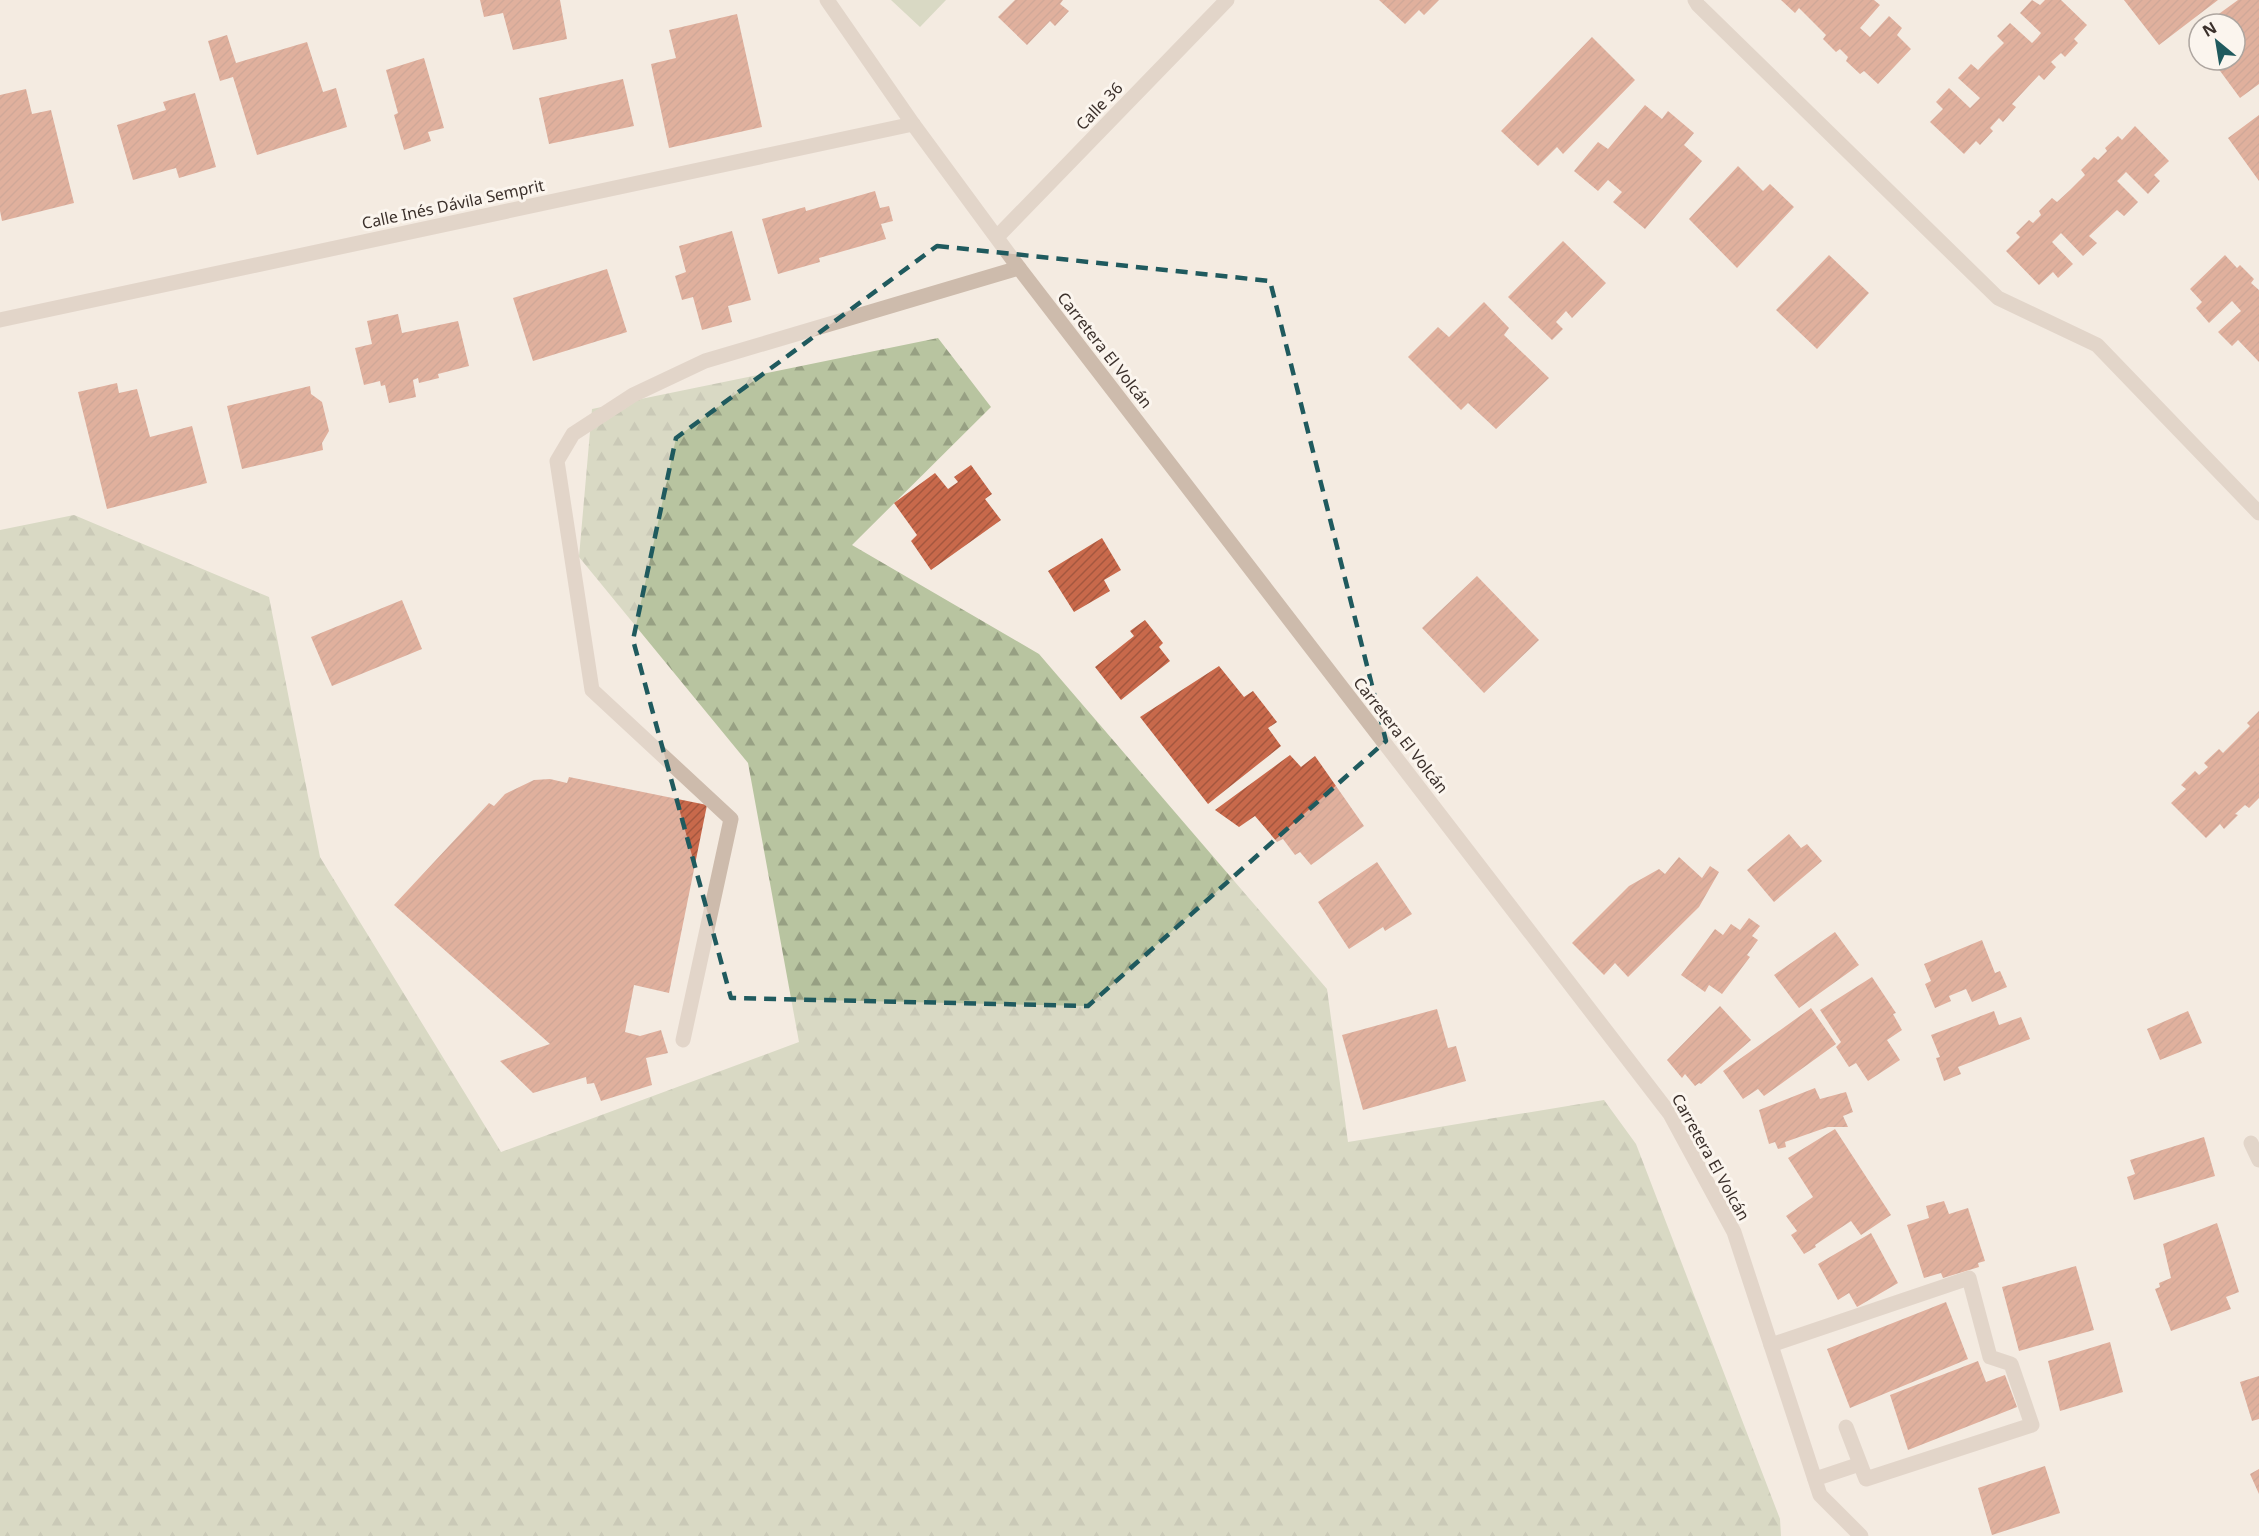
<svg xmlns="http://www.w3.org/2000/svg" width="2259" height="1536" font-family="'Noto Sans',sans-serif">
<defs>
<pattern id="forest-firs" width="22" height="20" patternUnits="userSpaceOnUse" patternTransform="scale(1.5)"><rect width="22" height="20" fill="#b8c4a0"/><path d="M5 1l3.5 6h-7zM16 11l3.5 6h-7z" fill="#97a083"/></pattern>
<pattern id="building-hatch" width="6" height="6" patternUnits="userSpaceOnUse" patternTransform="scale(1.5)"><rect width="6" height="6" fill="#c8694b"/><path d="M-1 1l2-2M0 6l6-6M5 7l2-2" fill="none" stroke="#a4573f"/></pattern>
</defs>
<rect width="100%" height="100%" fill="#f4ebe1"/>
<path fill="url(#forest-firs)" d="M938,338l53,69 -139,138 187,109 288,335 21,153 256,-42 32,44 144,375 1,17h-1781v-1006l74,-15 195,82 51,260 181,295 298,-110 -51,-279 -169,-206 13,-148z"/>
<path fill="#b8c4a0" d="M891,0h55l-26,27z"/>
<path fill="url(#building-hatch)" d="M480,0h80l7,39 -54,11 -10,-37 -19,4z
M1015,0h48l-3,4 9,7 -14,15 -5,-5 -23,24 -29,-28z
M1379,0h60l-15,15 -5,-5 -14,14z
M1781,0h93l6,5 -20,23 10,9 19,-21 13,12 -5,7 14,14 -33,35 -14,-13 -4,3 -14,-13 2,-4 -8,-8 -4,3 -13,-13 3,-4 -27,-27 -4,5z
M2032,0l8,5 5,-5h16l26,25 -13,14 4,4 -13,14 -4,-4 -10,9 5,5 -12,13 -5,-5 -27,29 4,3 -13,15 -4,-4 -9,10 3,3 -13,14 -4,-4 -12,13 -34,-32 13,-13 -7,-7 13,-14 21,20 10,-10 -22,-20 13,-14 7,6 13,-14 13,-13 -7,-7 13,-13 22,20 5,-5 4,-5 -21,-20z
M2124,0h94l-59,45z
M2238,0h21v84l-19,14 -28,-38h23v-36h-30z
M737,14l25,113 -93,21 -18,-84 25,-6 -7,-28z
M227,35l9,28 71,-21 16,50 13,-4 11,39 -90,28 -24,-78 -13,4 -12,-40z
M1592,37l43,43 -72,74 -6,-7 -19,19 -37,-35z
M424,58l20,70 -16,4 3,9 -27,9 -10,-35 4,-2 -12,-43z
M623,79l11,47 -85,18 -10,-46z
M26,89l6,25 19,-4 23,93 -72,18 -2,-10v-116z
M195,93l21,74 -37,11 -3,-10 -43,12 -16,-55 49,-15 -3,-8z
M1645,105l17,14 6,-8 26,22 -10,12 18,16 -57,68 -32,-27 9,-10 -14,-12 -10,11 -24,-20 24,-29 10,7z
M2259,115v66l-31,-43z
M2135,126l34,35 -15,14 6,6 -12,13 -22,-22 -9,9 21,21 -14,14 -7,-6 -28,26 8,7 -14,13 -22,-23 -9,9 21,22 -15,14 -5,-6 -14,13 -33,-34 14,-14 -4,-4 13,-13 4,3 8,-8 -2,-4 13,-13 5,4 13,-12 15,-15 -4,-5 13,-13 4,3 9,-9 -2,-3 13,-12 4,4z
M1738,166l25,25 7,-7 24,23 -57,61 -48,-49z
M875,191l5,17 9,-2 4,15 -12,3 5,15 -67,19 1,4 -42,12 -16,-55 43,-12 1,4z
M732,231l19,69 -23,6 4,16 -30,8 -9,-33 -11,3 -7,-24 11,-4 -7,-26z
M1563,241l43,42 -34,35 -6,-7 -10,11 7,7 -11,11 -44,-43z
M1829,255l40,38 -52,56 -41,-39z
M2225,255l12,13 3,-3 14,14 -3,4 8,7v72l-21,-22 -6,6 -14,-14 23,-21 -9,-10 -23,22 -13,-15 6,-6 -12,-13z
M607,269l20,63 -94,29 -20,-63z
M1484,302l25,26 -5,7 45,43 -53,51 -28,-26 -7,7 -53,-53 30,-30 11,10z
M398,314l4,19 56,-12 11,45 -31,8 1,4 -20,5 -1,-5 -5,2 3,17 -27,6 -4,-18 -4,1 -1,-5 -16,4 -9,-37 17,-4 -5,-23z
M117,383l2,10 18,-4 13,48 42,-11 15,57 -100,26 -29,-117z
M310,386l1,8 11,8 7,29 -7,12 1,7 -81,19 -15,-63z
M971,465l21,29 -7,5 16,21 -70,50 -20,-29 6,-6 -23,-32 41,-30 13,16 10,-7 -4,-5z
M1102,538l19,32 -17,10 6,11 -36,21 -26,-41z
M1477,576l62,64 -55,53 -62,-65z
M402,600l20,49 -90,37 -21,-49z
M1145,620l18,23 -4,4 11,14 -49,39 -26,-33 39,-31 -4,-5z
M1219,666l25,31 9,-6 24,31 -9,6 13,18 -73,58 -68,-87z
M2259,711v87l-10,10 -4,-3 -10,9 3,1 -14,14 -4,-5 -14,14 -35,-35 15,-14 -5,-4 14,-14 4,4 9,-8 -4,-4 15,-14 4,4 27,-27 -3,-3z
M1290,755l11,12 14,-11 49,70 -53,39 -11,-13 -5,3 -12,-16 -6,3 -22,-26 -16,11 -24,-17z
M569,777l138,28 -38,188 -35,-8 -9,47 15,4 21,-6 7,23 -22,5 6,27 -51,16 -7,-18 -7,1 -1,-7 -53,16 -33,-32 50,-17 -156,-139 95,-102 5,3 11,-12 29,-14 16,-1 17,4z
M1789,834l12,14 6,-4 15,17 -48,41 -27,-32z
M1679,857l23,21 8,-12 9,6 -20,35 -71,70 -13,-14 -11,12 -32,-32 57,-57 30,-17 6,5z
M1377,862l35,52 -27,17 -2,-4 -34,22 -31,-47z
M1749,918l11,8 -8,10 6,4 -11,15 3,2 -28,37 -13,-9 -4,7 -24,-17 34,-46 8,6 8,-11 9,6z
M1835,932l24,33 -60,43 -25,-33z
M1982,940l13,33 5,-2 7,16 -35,15 -6,-13 -17,7 2,5 -16,7 -10,-24 6,-3 -7,-17z
M1872,977l24,36 -3,1 9,16 -15,10 13,20 -32,21 -12,-18 -7,4 -13,-20 5,-5 -21,-32z
M1720,1006l31,34 -50,44 -2,-1 -4,3 -10,-12 -3,4 -15,-18z
M1811,1008l25,36 -72,52 -6,-7 -15,10 -20,-28z
M1437,1009l11,39 8,-2 10,35 -103,29 -21,-75z
M1994,1011l5,14 22,-8 9,22 -72,28 3,7 -17,7 -8,-23 4,-1 -9,-22z
M2188,1011l14,32 -42,17 -13,-31z
M1815,1088l5,11 26,-7 7,20 -10,4 5,11h-20l-43,15 1,5 -8,2 -3,-7 -6,2 -10,-34z
M1835,1129l56,86 -30,20 -10,-14 -36,24 1,2 -12,7 -13,-19 6,-4 -11,-15 27,-19 -25,-39z
M2204,1137l11,39 -81,24 -7,-23 8,-3 -5,-14z
M1944,1201l5,13 19,-6 17,53 -7,2 1,4 -36,11 -2,-5 -17,5 -17,-53 22,-7 -3,-12z
M2217,1223l22,69 -13,5 5,12 -60,22 -16,-42 5,-2 -1,-4 12,-5 -8,-34z
M1871,1233l27,50 -41,24 -8,-14 -11,7 -20,-36z
M2076,1266l18,64 -75,21 -17,-64z
M1946,1302l22,57 -118,49 -23,-59z
M2110,1342l13,50 -63,19 -12,-50z
M1978,1361l8,21 19,-7 12,32 -109,43 -18,-55z
M2259,1376v43l-7,2 -12,-39z
M2045,1466l15,47 -68,22 -14,-47z
M2259,1469v25l-9,-20z"/>
<g fill="none" stroke-linecap="round" stroke-linejoin="round">
<path stroke="#cdbbac" stroke-width="15" d="M1695,0l3,5 300,293 99,47 162,168
M683,1040l48,-221 -139,-129 -35,-229 16,-27 60,-39 72,-34 314,-93
M2251,1143l8,17
M1771,1345l198,-67 21,79 21,7 21,61 -166,54 -20,-52
M1815,1479l45,-15"/>
<path stroke="#cdbbac" stroke-width="15" d="M997,237l230,-237
M0,320l913,-196"/>
<path stroke="#cdbbac" stroke-width="15" d="M827,0l86,124 106,144 651,846 64,118 86,263 41,41"/>
</g>
<path d="M0 0H2259V1536H0ZM937,246l333,35 116,460 -298,265 -357,-8 -98,-358 43,-202z" fill="#f4ebe1" fill-opacity=".55" fill-rule="evenodd"/>
<path fill="none" stroke="#1f5a5e" stroke-width="4.5" stroke-dasharray="12 8" stroke-linejoin="round" d="M937,246l333,35 116,460 -298,265 -357,-8 -98,-358 43,-202z"/>
<g text-anchor="middle" stroke-width="6" stroke-linejoin="round" paint-order="stroke">
<g font-size="16" fill="#3b302b" stroke="#fbf5ee">
<text transform="translate(1099 106) rotate(-46)" y="6">Calle 36</text>
<text transform="translate(453 204) rotate(-12)" y="6">Calle Inés Dávila Semprit</text>
<text transform="translate(1105 350) rotate(52)" y="6">Carretera El Volcán</text>
<text transform="translate(1401 735) rotate(52)" y="6">Carretera El Volcán</text>
<text transform="translate(1711 1157) rotate(61)" y="6">Carretera El Volcán</text>
</g>
</g>
<g transform="translate(2217 42) rotate(330)"><circle r="28" fill="#fbf5ee" stroke="#aea6a0" stroke-width="1.5"/>
<path d="M0-4.5L10 22L0 15L-10 22Z" fill="#1f5a5e"/>
<text y="-9" font-size="16" font-weight="bold" text-anchor="middle" fill="#3b302b">N</text>
</g>
</svg>
